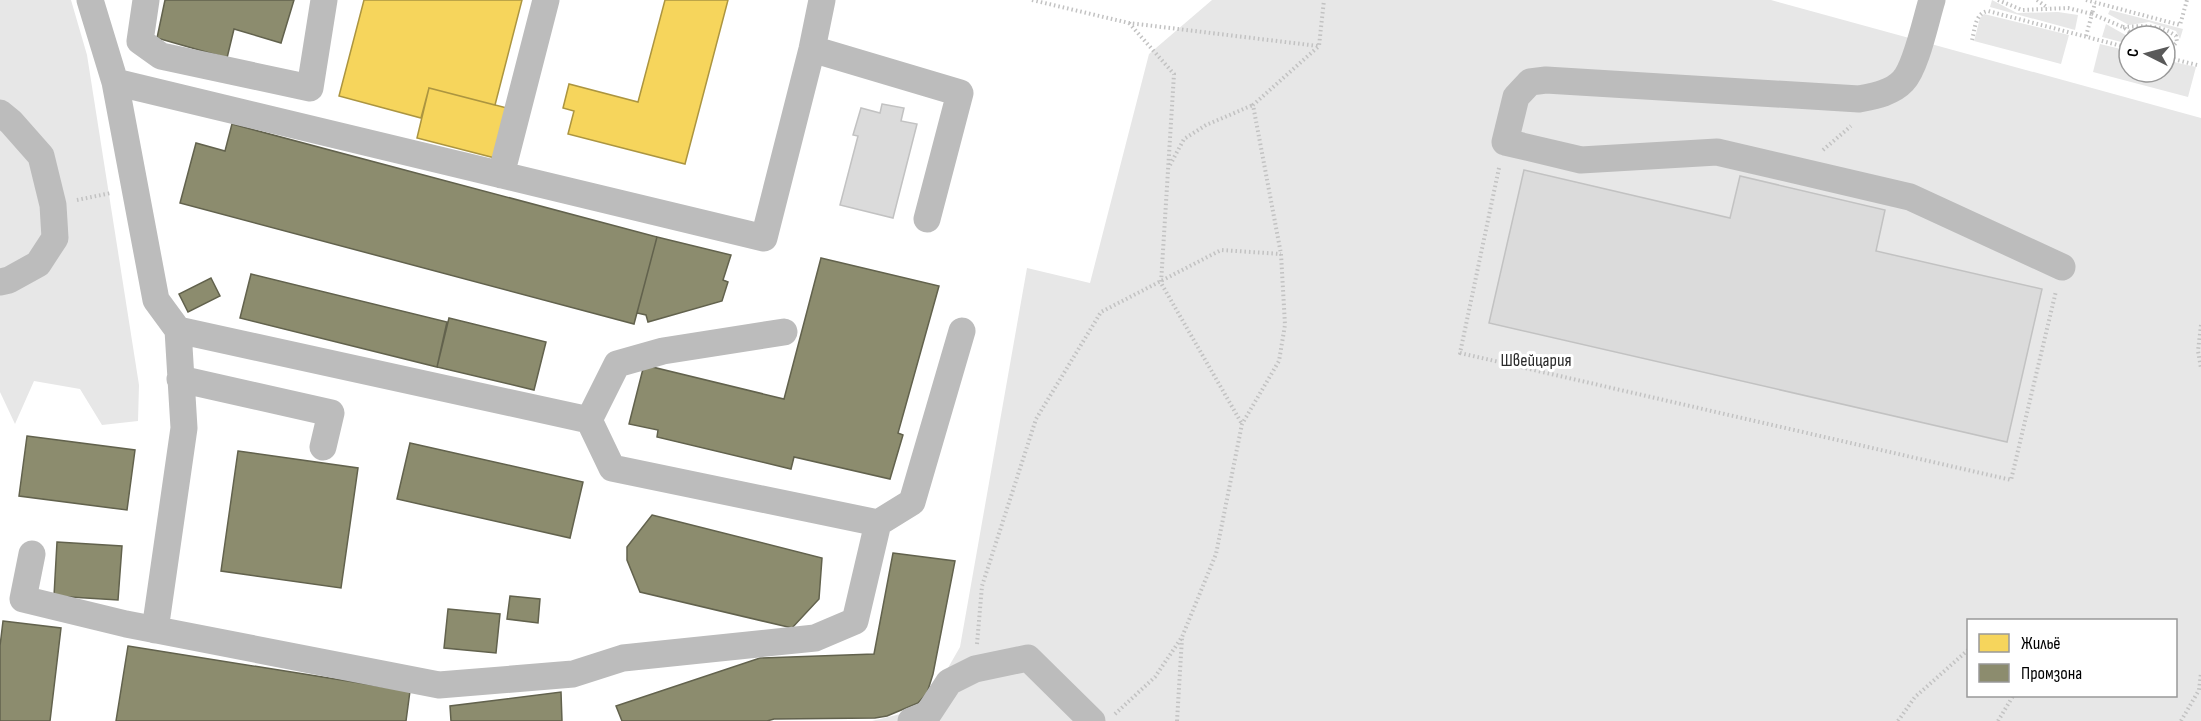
<svg xmlns="http://www.w3.org/2000/svg" width="2201" height="721" font-family="'Sofia Sans Condensed',sans-serif">
<rect width="100%" height="100%" fill="#fff"/>
<path fill="#e7e7e7" fill-rule="evenodd" d="M0,0h71l16,55 52,330 -1,36 -36,4 -22,-36 -46,-8 -19,43 -15,-32z
M1212,0h559l430,118v603h-1329l53,-13 35,-61 67,-379 63,15 59,-229zM1968,620h208v76h-208z
M1992,0l25,13 41,-1 20,3 -3,15 -85,-23z
M2110,10l73,19 -3,10 -4,-8 -27,-9 -20,3 -21,-11z
M1984,14l85,21 -8,29 -87,-23 6,-23z
M2106,24l23,13v7l-27,-7z
M2100,44l29,7v21h36v-12l31,7 -8,30 -95,-25z"/>
<path fill="#f6d55c" stroke="#ac9540" stroke-width="1.5" d="M364,0h158l-27,105 -66,-17 -8,30 -82,-22z
M665,0h63l-43,164 -117,-30 6,-23 -11,-3 6,-24 69,18z
M429,88l78,20 -12,50 -78,-20z"/>
<path fill="#8c8c6e" stroke="#62624d" stroke-width="1.5" d="M165,0h129l-13,43 -47,-14 -7,29 -70,-20z
M232,124l425,113 -23,87 -454,-121 16,-60 29,8z
M657,237l74,18 -8,25 5,2 -6,19 -74,21 -2,-7 -9,-2z
M821,258l118,28 -41,147 5,2 -13,44 -96,-22 -3,12 -134,-32 1,-7 -29,-6 15,-59 140,34z
M251,274l196,48 -10,45 -197,-49z
M211,278l9,18 -32,16 -9,-18z
M449,318l97,24 -12,48 -97,-23z
M27,436l108,14 -8,60 -108,-14z
M410,443l173,39 -13,56 -173,-39z
M238,451l120,17 -17,120 -120,-17z
M652,515l170,43 -3,41 -27,29 -152,-36 -13,-32v-13z
M57,542l65,4 -4,54 -64,-4z
M893,553l62,8 -22,113 -6,19 -9,10 -31,13 -12,2 -101,1 -7,2h-145l-6,-15 144,-48 114,-4z
M510,596l30,3 -2,24 -31,-4z
M448,609l52,5 -4,39 -52,-5z
M3,621l58,7 -11,93h-50v-75z
M128,646l282,45 -4,30h-290z
M561,692l1,29h-111l-1,-15z"/>
<path fill="#dbdbdb" stroke="#c2c2c2" stroke-width="1.5" d="M882,104l22,4 -3,13 16,3 -24,94 -53,-13 18,-69 -5,-1 8,-27 19,5z
M1524,170l206,48 10,-42 145,34 -9,41 166,38 -35,153 -518,-119z"/>
<g fill="none" stroke-linecap="round" stroke-linejoin="round">
<path stroke="#c2c2c2" stroke-width="4" stroke-dasharray="1.5 3" stroke-linecap="butt" d="M1032,0l97,23 189,23
M1998,0l24,10 46,-2 24,6 3,-11
M2037,0l11,8
M2086,0l94,25 7,-25
M1129,23l45,51 -13,209 81,141
M2123,27c19,-1 37,-3 53,9l1,6 -4,4 -8,1
M2086,36l6,-22 31,13 12,9
M1972,40c3,-11 3,-27 16,-29l141,37
M2165,57l32,8
M1823,150l28,-24
M1170,165l14,-26 22,-14 47,-20
M1499,168l-39,185 551,127 45,-189
M77,200l34,-7
M2201,325l-3,26 3,17
M977,644l5,-58 54,-167 65,-107 120,-62 60,4
M1115,714l40,-37 27,-40 34,-83 26,-130 37,-63 6,-36 -4,-71 -28,-149 66,-59 5,-46
M1177,721l5,-83
M1898,721l17,-24 53,-47
M1998,721l15,-25
M2181,721l18,-31 2,-17"/>
<path stroke="#bcbcbc" stroke-width="27" d="M90,0l25,82 41,218 22,30 411,90 28,-56 46,-13 121,-19
M146,0l-6,41 21,15 149,32 14,-88
M1932,0c-6,19 -16,68 -29,81 -11,12 -29,15 -44,18l-313,-19 -16,2 -14,15 -11,45 76,18 136,-8 193,45 152,70
M812,49l148,44 -33,126
M115,82l649,156 48,-189 10,-49
M0,113l11,9 30,34 12,49 2,33 -17,26 -29,16 -9,2
M501,175l45,-175
M180,379l151,34 -8,34
M589,420l23,48 266,55 34,-21 50,-171
M32,554l-9,45 103,25 313,61 134,-11 50,-16 192,-20 40,-17 23,-98
M155,630l29,-202 -6,-98
M911,721l17,-7 21,-32 26,-13 53,-11 64,63"/>
</g>
<g text-anchor="middle" stroke-width="6" stroke-linejoin="round" paint-order="stroke">
<g font-size="18" fill="#2b2b2b" stroke="#fff">
<text x="1536" y="366">Швейцария</text>
</g>
</g>
<rect x="1967" y="619" width="210" height="78" fill="#ffffff" stroke="#999999" stroke-width="1.5"/>
<rect x="1979" y="634" width="30" height="18" fill="#f6d55c" stroke="#999999" stroke-width="1.5"/>
<text x="2021" y="649" font-size="18" fill="#000000">Жильё</text>
<rect x="1979" y="664" width="30" height="18" fill="#8c8c6e" stroke="#999999" stroke-width="1.5"/>
<text x="2021" y="679" font-size="18" fill="#000000">Промзона</text>
<g transform="translate(2147 54) rotate(276)"><circle r="28" fill="#ffffff" stroke="#999999" stroke-width="1.5"/>
<path d="M0-4.5L10 22L0 15L-10 22Z" fill="#595959"/>
<text y="-9" font-size="16" font-weight="bold" text-anchor="middle" fill="#000000">С</text>
</g>
</svg>
